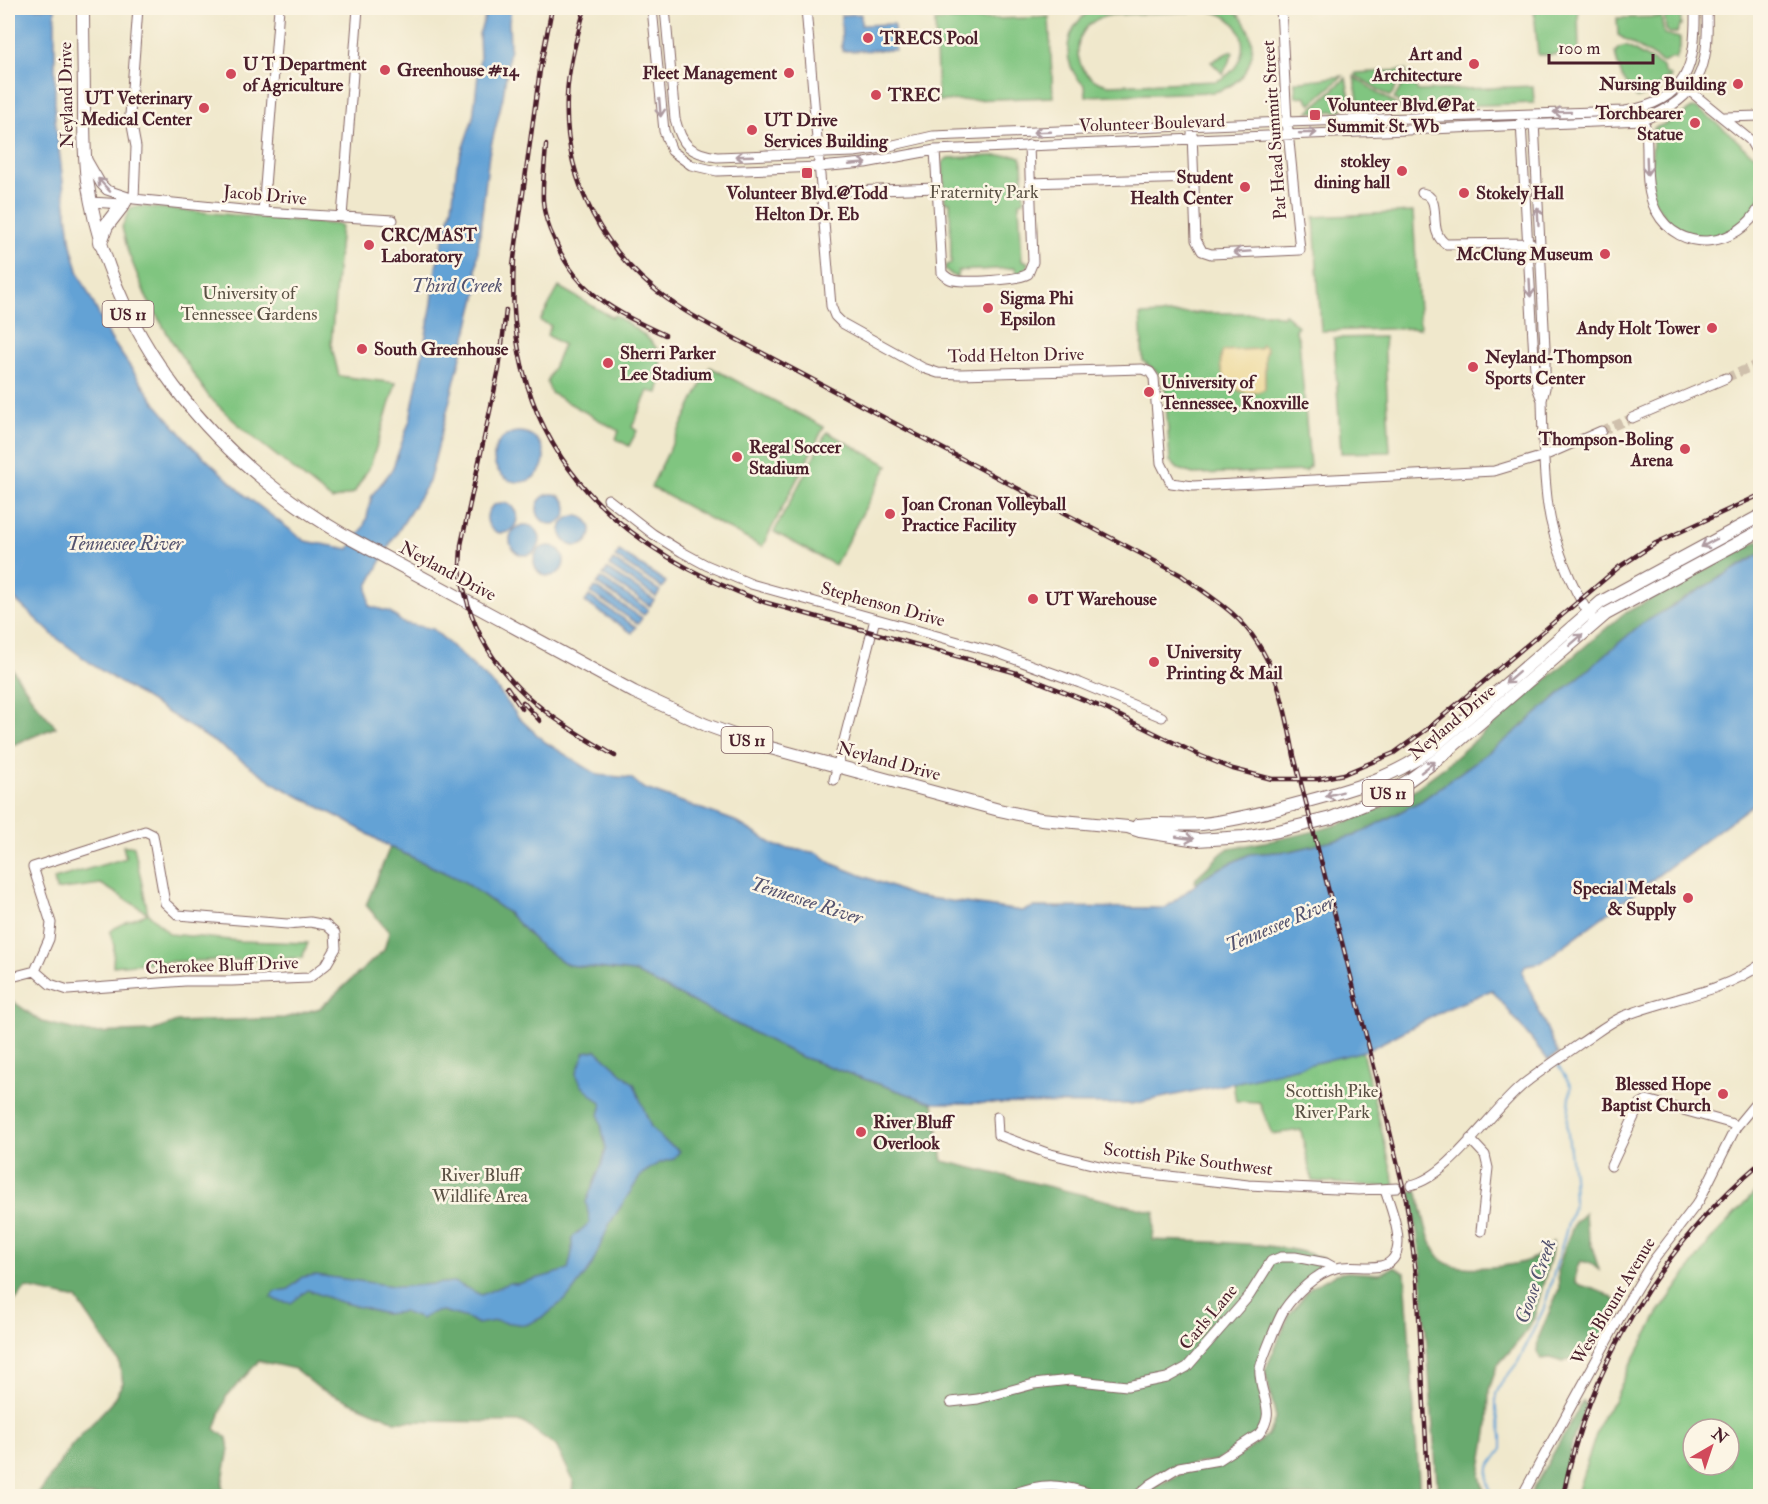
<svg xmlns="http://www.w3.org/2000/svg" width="1768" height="1504" font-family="'IM FELL Double Pica',serif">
<rect width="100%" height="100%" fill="#fcf5e5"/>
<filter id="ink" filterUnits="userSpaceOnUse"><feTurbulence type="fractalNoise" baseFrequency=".0167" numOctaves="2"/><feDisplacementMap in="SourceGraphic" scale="12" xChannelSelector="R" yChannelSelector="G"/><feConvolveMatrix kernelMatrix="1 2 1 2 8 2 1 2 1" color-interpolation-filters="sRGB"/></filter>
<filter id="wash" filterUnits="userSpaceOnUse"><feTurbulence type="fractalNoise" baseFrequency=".008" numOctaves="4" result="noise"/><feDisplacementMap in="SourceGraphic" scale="24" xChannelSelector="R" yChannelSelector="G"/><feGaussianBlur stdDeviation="1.35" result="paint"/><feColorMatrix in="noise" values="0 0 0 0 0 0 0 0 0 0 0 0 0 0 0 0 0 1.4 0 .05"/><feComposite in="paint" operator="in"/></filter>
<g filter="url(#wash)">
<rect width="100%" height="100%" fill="#f0e8cc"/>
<path fill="#80c580" stroke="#657256" stroke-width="1.5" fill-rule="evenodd" d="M1096,8h156v2l-17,1c29,27 20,72 -21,81l-128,4 -1,-10c-27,-23 -21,-63 11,-78zM1210,11c40,7 44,54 7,70l-108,4c-43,-7 -41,-65 3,-70z
M1669,8h11l1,18h-2l-2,7h-7l-4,-3 -2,-16z
M1534,9h44l1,45 -41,1z
M1049,17l4,80 -115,4 -3,-80z
M1661,17l3,17 16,4v10l-4,12 -4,-2 -9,5 -45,-28 -1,-17z
M1626,46l37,21 1,5 7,5 -2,3 -3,-2c-9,11 -16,16 -29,20 -14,-17 -18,-25 -22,-46l4,-4z
M1231,51l2,2 -10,21 -12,-12z
M1406,70l-16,27 -35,-22 1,-2z
M1409,73h4l1,11 4,7 115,-5 1,17 -126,5 -14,-9z
M1343,76l-32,28 -6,-8 -9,1 -1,-15z
M1354,77l47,31 -41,2z
M1346,78l5,27 -10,2 1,4 -34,1z
M1692,108l6,1 29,22 21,20 8,4 4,10v36l-4,12 -10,11 -29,15 -26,-2 -23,-15 -15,-23 -2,-32 3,-39 16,-6z
M1015,155l6,2 1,4 2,40 -5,1 3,58 6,2 -2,8 -9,4 -2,-6 -57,3 -1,6 -4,-1 -8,-7 1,-4 5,-1 -1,-62h-5l-2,-40 5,-4z
M137,206l204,19 -10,119 8,32 57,7 -25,81 -17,29 -22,7 -88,-70 -35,-33 -33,-49 -29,-49 -19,-47 -6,-25 8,-19z
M1413,212l7,116 -99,3 -7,-114z
M559,287l53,30 3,-2c15,11 38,22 45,40 2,7 -2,12 3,19l-5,19 -10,-2 -16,36 5,4 -8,15 -13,-7 3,-8 -68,-38 -4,-11 16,-37 -16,-10 4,-9 -11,-5z
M1195,313h76l11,4 3,-3 13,12 -3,3 4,11 11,126 -4,5 -113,3 -15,-5 -8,-8 -5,-74 -4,-12 -18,-14 -3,-46z
M1384,337l6,115 -49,1 -7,-115z
M710,367l114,60 -62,120 -111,-60z
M827,432l61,33 -53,100 -61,-33z
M123,846h11l14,67 22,21 70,7 68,2 -6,15 -145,4 -44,4 1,-21 -4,-13c9,-10 27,-13 38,-19l-47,-29 -45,6 -2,-11 72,-21z
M1362,1051l33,134 -10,2 -73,-6 -11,-51 -29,4 -13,-32 -23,-1 -3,-18z
M1760,1187v309h-184l26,-80 12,-15 14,-31 30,-56 51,-72zM1693,1429h36v36h-36z"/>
<path fill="#68aa6e" stroke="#59644c" stroke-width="1.5" d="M1760,540v14l-120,71 -132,113 -87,63 -67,35 -63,15 -41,3 -38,18 -15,11 -2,-1 1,-4 26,-25 7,-5c62,-10 126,-22 180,-55 11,-7 20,-15 30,-22l184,-157z
M8,663l28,41 20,23 -48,20z
M390,847l73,34 45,32 32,33 28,19 66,7 165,84 134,47 10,58 212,51 -2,28c39,2 149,1 177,23l-1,3 -15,5 -6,5 -2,8 -16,19 -31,67 5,28 -1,31 -44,31 -40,7 -42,29h-39l-48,-10 -42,10h-436l1,-16 -17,-34 -34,-24 -127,-1 -75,-32 -25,-20 -36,-8 -33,36 -11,32 12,9 2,11 -7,36 2,11h-187l35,-51 39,-42 12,-20 -4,-21 -42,-63 -51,-11 -18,21v-311l34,24 47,11 63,-2 25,-9 107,-4 36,-10 64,-58 5,-18 -23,-27z
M1417,1190c7,23 8,51 25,70 12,12 61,7 77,3 12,-2 29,-12 34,-22l-2,14 -17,63 -11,18 -26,30 -8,24 -1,37 -8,48 5,21h-47l-18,-246 -10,-58z
M1585,1213l1,14 13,43 -9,-7 -10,-2 -4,9 -1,13c14,6 36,8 44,23l-28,48 -29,8 -11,-4 -10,1 -4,-7 1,-13 21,-50 -1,-20 7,-23 10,-24z
M1394,1267l11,6 15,223h-276l12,-10 33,-16 28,-2 21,-11 30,-22 8,-18 -11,-46 24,-56 22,-28 25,-13 12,-2 31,2z
M1583,1401l3,5 -11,27 -16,63h-30z"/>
<path fill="#eeda9e" stroke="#9c7c64" stroke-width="1.5" d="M1262,345l5,4 -2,5v35c-25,14 -53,-12 -42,-38l36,-2z"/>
<path fill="#63a2d5" stroke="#566080" stroke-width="1.5" d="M8,8h47v110l16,127 8,29 32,65 45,65 36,42 54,50 59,45 44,8 14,-21 4,-11 5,-22 20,-25 18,-50 22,-117 4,-36 16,-60 5,-42 16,-47 7,-60 -1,-24 9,-26h23l-2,14 1,25 -7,50 -14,57 -7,60 -6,57 4,11 -51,200 -37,59 -24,45 1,20 21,6 13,11 30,6 63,58 23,31 26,24 53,33 33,3 12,10 92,33 41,25 42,7 15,11 81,32 108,15 12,-4 131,1 47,-36 38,-18 41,-3 63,-15 67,-35 87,-63 132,-113 120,-71v245l-218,163 -16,3 -4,7 36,82 -10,6 -56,-70 -43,18 -81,42 -121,30 -115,24 -199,-1 -134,-47 -165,-84 -66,-7 -28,-19 -32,-33 -45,-32 -73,-34 -44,-26 -67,-35 -60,-41 -122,-77 -43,-32 -46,-43z
M861,14v11l33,-1 1,26 -53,1 -1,-36z
M494 457a25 25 0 1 1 50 0a25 25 0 1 1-50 0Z
M537 509a15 15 0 1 1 30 0a15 15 0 1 1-30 0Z
M487 518a15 15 0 1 1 30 0a15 15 0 1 1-30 0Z
M561 531a15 15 0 1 1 30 0a15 15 0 1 1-30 0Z
M510 540a15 15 0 1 1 30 0a15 15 0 1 1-30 0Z
M534 561a15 15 0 1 1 30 0a15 15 0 1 1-30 0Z
M619,551l47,31 -4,6 -47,-31z
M613,560l47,31 -4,6 -47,-31z
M607,569l47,31 -4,6 -47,-31z
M601,578l47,31 -4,6 -47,-31z
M595,587l47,31 -4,6 -47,-31z
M589,596l47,31 -4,6 -47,-31z
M596,1050l38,34 17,43 12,13 17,11 -7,8 -14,4 -17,11 -32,49 -19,44 -21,28 -25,21 -19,9 -31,-4 -17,3 -11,-6 -25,-7 -11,2 -10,6 -18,-7 -18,2 -48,-13 -29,-11 -17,13 -13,-2 -7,-4 3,-5 15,-3 13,-12 14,-2 85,12 53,-5 27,13 28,-12 8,1 51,-14 4,-18v-14l18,-16 -4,-20 16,-39 4,-14 -7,-34 3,-11 -20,-18 -6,-12 9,-22z"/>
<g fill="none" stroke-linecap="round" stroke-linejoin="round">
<path stroke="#63a2d5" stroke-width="2" d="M1491,1496l-3,-13 1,-16 13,-18v-14l-6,-24v-17l5,-10 17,-22 26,-54 30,-105 -1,-27 -6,-50 4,-40 -13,-20"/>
</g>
</g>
<g filter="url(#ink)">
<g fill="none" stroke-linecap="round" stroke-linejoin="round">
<path stroke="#cfc0ac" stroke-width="9" stroke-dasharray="9 4.5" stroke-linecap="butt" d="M1726,378l32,-14
M1601,431l31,-13"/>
<defs>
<path id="minor" d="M652,8l12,123 8,20 19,14 26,6 102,-4 46,-4 70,-13 708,-30c59,-24 66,-52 64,-112
M665,8l10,111c7,27 15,34 42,38l137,-5 22,-3 57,-13 354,-14 338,-11c63,-10 71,-46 70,-103
M806,8l25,298 4,10 7,7 81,45 15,5 22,1 182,-5 8,3 4,6 7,85 10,20 22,3 301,-15 50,-15 57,-25
M1685,87l65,53 10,18
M1643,116c0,5 2,9 3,14 3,27 -3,56 10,81 24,45 83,36 104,-5
M1725,117l35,-1
M1534,121l11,227v40l-3,12c1,35 1,71 6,106 5,35 23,81 43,111
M1521,122l13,236 3,29 5,13
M1192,133l4,107 6,11 9,3 89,-4 -13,-128 -6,-114
M935,150l7,123c3,3 6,6 11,7 12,3 66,0 75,-6l5,-12 -4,-117
M86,158l15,26 6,6 27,9 129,13 130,8
M1030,183l163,-5
M822,192l115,-4
M1422,193c23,5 3,38 24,51l85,-1
M134,199l2,-52 -6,-32 8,-107
M91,202l32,2 4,-2
M263,212l16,-204
M342,217l16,-209
M1758,364l2,-1
M1632,418l94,-40
M608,499l45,35 29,18 24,13 45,19 247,69 82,30 82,34
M834,780l41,-161
M145,831l8,4 12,68 13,12 109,9 23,-2 16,3 9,8 1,15 -10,17 -17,13 -77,3h-47l-117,9 -18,-6 -15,-13 14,-32 2,-16 -18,-56z
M8,978l27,-7
M997,1117l1,18 49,18 69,17 132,15 111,5 38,-2
M1470,1139l15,16 3,13 -7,63
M1611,1166l29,-62 7,-4 83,23 6,4
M1411,1185c41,-9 82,-79 118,-105 17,-13 35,-25 52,-37 14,-9 27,-20 43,-27 45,-18 95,-22 136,-51
M951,1402l27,-3 56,-15 36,-4 57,6 40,-8 20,-11 62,-71 22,-35 10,-4h14l31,6 9,5
M1008,1496c36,-15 54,-12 90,0
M1137,1496l14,-12 28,-17 40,-7 40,-26c15,-19 6,-30 2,-51 0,-4 -2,-10 -1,-14 1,-7 19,-52 24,-59 10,-15 33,-38 52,-42 14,-4 30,1 45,-2 32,-7 10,-57 4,-76
M1522,1496l106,-194 25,-41 46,-60 37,-74 24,-29"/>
<path id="major" d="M83,8c0,33 1,66 1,100 0,24 0,48 3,72 23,155 124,278 257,355l290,157 72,33 61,22 232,63 42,9 87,8 12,4 57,9 47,-3 34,-6 53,-13 47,-19 30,-18 30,-22 168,-145 154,-83
M1138,825c20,-3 43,1 64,-1 35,-4 69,-13 102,-22 45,-12 89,-24 126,-52l171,-148 159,-86"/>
<path id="highway" d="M100,242l6,-16 17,-22"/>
</defs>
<use href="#minor" stroke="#846563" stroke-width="11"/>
<use href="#major" stroke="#846563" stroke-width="14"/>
<use href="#highway" stroke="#846563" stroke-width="16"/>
<use href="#minor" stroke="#fff" stroke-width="9"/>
<use href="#major" stroke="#fff" stroke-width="12"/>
<use href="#highway" stroke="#fff" stroke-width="14"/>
<defs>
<path id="rail" d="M585,8c-8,29 -17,59 -18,89 -4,84 37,159 106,206 14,10 29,18 44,26l464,246c17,13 36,25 52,39 41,37 52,90 61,142l86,334 26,109 11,81 12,216
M546,145c-1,19 -4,37 -3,56 1,14 6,28 12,40 22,52 60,71 110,94
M514,259c-11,179 89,285 250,343l253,71 87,35 97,48 32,13 39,10h46l26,-5 50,-21 36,-26 189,-160 37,-24 104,-48
M513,266l27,-196 12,-62
M506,310l-7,59 -38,176c0,8 -1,16 -1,23 1,13 5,25 8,36 24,79 81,113 147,152
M507,687l15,22
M523,702l17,19
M1563,1496c25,-128 97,-248 197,-333"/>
</defs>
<use href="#rail" stroke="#4a1f2b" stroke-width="4.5"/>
<use href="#rail" stroke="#fcf5e5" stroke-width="2" stroke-dasharray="7" stroke-linecap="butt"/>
</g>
<defs><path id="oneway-shaft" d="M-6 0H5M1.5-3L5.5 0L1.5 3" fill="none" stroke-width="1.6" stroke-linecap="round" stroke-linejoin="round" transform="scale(1.5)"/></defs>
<g stroke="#ae9aa0">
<use href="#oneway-shaft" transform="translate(660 108) rotate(85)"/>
<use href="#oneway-shaft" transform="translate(1562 112) rotate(179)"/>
<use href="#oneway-shaft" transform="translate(1042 132) rotate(178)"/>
<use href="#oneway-shaft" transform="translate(1308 133) rotate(-2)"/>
<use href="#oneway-shaft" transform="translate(744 156) rotate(178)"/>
<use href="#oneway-shaft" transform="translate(858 164) rotate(-5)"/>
<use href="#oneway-shaft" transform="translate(1647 166) rotate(88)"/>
<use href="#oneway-shaft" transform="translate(104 185) rotate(-133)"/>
<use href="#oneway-shaft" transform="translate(1538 216) rotate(-93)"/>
<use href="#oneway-shaft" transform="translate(1242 252) rotate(176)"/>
<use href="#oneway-shaft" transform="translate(1530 288) rotate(87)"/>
<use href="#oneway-shaft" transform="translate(1709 543) rotate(152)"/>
<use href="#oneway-shaft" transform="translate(1576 640) rotate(-41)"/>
<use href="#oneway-shaft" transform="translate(1512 678) rotate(139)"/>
<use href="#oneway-shaft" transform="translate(1428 767) rotate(-38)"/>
<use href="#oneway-shaft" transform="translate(1334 794) rotate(165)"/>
<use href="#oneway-shaft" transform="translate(1185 838) rotate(8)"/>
</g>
</g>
<g fill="#d1495b" stroke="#fcf5e5" stroke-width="2">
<circle cx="868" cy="38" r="6"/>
<circle cx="1474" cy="64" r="6"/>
<circle cx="385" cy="70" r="6"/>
<circle cx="789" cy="73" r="6"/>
<circle cx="231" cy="74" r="6"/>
<circle cx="1738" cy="84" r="6"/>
<circle cx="876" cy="95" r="6"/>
<circle cx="204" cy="108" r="6"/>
<rect x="1309" y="109" width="12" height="12" rx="3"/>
<circle cx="1695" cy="123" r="6"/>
<circle cx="752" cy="130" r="6"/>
<circle cx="1402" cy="171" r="6"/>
<rect x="801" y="167" width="12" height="12" rx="3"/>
<circle cx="1245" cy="187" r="6"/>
<circle cx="1464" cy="193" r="6"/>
<circle cx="369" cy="245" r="6"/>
<circle cx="1605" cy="254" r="6"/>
<circle cx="988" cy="308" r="6"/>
<circle cx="1712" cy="328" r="6"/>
<circle cx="362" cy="349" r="6"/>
<circle cx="608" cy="363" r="6"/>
<circle cx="1473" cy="367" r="6"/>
<circle cx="1149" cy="392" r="6"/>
<circle cx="1685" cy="449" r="6"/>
<circle cx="737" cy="457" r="6"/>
<circle cx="890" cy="514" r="6"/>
<circle cx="1033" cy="599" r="6"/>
<circle cx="1154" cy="662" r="6"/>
<circle cx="1688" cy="898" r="6"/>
<circle cx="1723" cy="1094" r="6"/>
<circle cx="861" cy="1132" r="6"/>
</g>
<g text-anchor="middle" stroke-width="5" stroke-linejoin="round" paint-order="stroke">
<g fill="#fcf5e5" stroke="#7f5f63" stroke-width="1.5">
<rect x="102.5" y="301" width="51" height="26" rx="4.5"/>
<rect x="721.5" y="727" width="51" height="26" rx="4.5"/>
<rect x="1362.5" y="780" width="51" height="26" rx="4.5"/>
</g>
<g font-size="16" font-weight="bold" fill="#4a1f2b">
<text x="128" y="320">US 11</text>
<text x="747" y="746">US 11</text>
<text x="1388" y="799">US 11</text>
</g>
<g font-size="18" font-weight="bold" fill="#4a1f2b" stroke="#fcf5e5" text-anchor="start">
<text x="880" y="44">TRECS Pool</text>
<text x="1462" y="60" text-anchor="end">Art and<tspan x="1462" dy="21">Architecture</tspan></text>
<text x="243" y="70">U T Department<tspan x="243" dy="21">of Agriculture</tspan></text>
<text x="397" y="76">Greenhouse #14</text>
<text x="777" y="79" text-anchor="end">Fleet Management</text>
<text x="1726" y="90" text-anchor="end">Nursing Building</text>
<text x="888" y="101">TREC</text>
<text x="192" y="104" text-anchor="end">UT Veterinary<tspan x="192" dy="21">Medical Center</tspan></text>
<text x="1327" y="111">Volunteer Blvd.@Pat<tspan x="1327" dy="21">Summit St. Wb</tspan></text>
<text x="1683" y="119" text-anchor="end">Torchbearer<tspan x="1683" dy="21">Statue</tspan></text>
<text x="764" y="126">UT Drive<tspan x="764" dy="21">Services Building</tspan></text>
<text x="1390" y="167" text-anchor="end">stokley<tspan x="1390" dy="21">dining hall</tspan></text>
<text x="1233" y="183" text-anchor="end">Student<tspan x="1233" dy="21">Health Center</tspan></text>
<text x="807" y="199" text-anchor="middle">Volunteer Blvd.@Todd<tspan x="807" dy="21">Helton Dr. Eb</tspan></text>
<text x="1476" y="199">Stokely Hall</text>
<text x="381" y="241">CRC/MAST<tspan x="381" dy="21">Laboratory</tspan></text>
<text x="1593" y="260" text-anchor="end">McClung Museum</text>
<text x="1000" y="304">Sigma Phi<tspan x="1000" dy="21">Epsilon</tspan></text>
<text x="1700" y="334" text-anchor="end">Andy Holt Tower</text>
<text x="374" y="355">South Greenhouse</text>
<text x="620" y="359">Sherri Parker<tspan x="620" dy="21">Lee Stadium</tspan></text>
<text x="1485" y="363">Neyland-Thompson<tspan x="1485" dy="21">Sports Center</tspan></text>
<text x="1161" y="388">University of<tspan x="1161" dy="21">Tennessee, Knoxville</tspan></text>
<text x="1673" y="445" text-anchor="end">Thompson-Boling<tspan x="1673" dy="21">Arena</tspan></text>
<text x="749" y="453">Regal Soccer<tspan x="749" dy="21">Stadium</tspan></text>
<text x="902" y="510">Joan Cronan Volleyball<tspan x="902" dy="21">Practice Facility</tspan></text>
<text x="1045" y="605">UT Warehouse</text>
<text x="1166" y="658">University<tspan x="1166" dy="21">Printing &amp; Mail</tspan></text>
<text x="1676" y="894" text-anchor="end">Special Metals<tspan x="1676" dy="21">&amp; Supply</tspan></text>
<text x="1711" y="1090" text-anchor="end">Blessed Hope<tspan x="1711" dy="21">Baptist Church</tspan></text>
<text x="873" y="1128">River Bluff<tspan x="873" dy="21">Overlook</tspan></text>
</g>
<g font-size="18" fill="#4a1f2b" stroke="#fcf5e5">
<text transform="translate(66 95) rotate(-91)" y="6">Neyland Drive</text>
<text transform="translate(1152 123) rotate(-2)" y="6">Volunteer Boulevard</text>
<text transform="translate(1274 130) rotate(-94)" y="6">Pat Head Summitt Street</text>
<text transform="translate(265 195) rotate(5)" y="6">Jacob Drive</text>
<text transform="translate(1016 355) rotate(-1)" y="6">Todd Helton Drive</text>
<text transform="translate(448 571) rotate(28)" y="6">Neyland Drive</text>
<text transform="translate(883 604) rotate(15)" y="6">Stephenson Drive</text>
<text transform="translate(1452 722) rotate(-40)" y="6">Neyland Drive</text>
<text transform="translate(889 761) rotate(15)" y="6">Neyland Drive</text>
<text transform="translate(222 965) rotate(-2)" y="6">Cherokee Bluff Drive</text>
<text transform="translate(1188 1159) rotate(7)" y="6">Scottish Pike Southwest</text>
<text transform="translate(1613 1301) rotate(-59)" y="6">West Blount Avenue</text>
<text transform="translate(1208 1317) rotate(-50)" y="6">Carls Lane</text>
</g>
<g font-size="18" fill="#5a5144" stroke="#fcf5e5">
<text x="984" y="198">Fraternity Park</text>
<text x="249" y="299">University of<tspan x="249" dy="21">Tennessee Gardens</tspan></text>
<text x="1332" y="1097">Scottish Pike<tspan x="1332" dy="21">River Park</tspan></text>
<text x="480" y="1181">River Bluff<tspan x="480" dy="21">Wildlife Area</tspan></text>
</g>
<g font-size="20" font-style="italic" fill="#54536f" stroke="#fcf5e5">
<text x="457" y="292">Third Creek</text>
<text x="125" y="550">Tennessee River</text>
<text transform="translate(807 900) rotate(18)" y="7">Tennessee River</text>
<text transform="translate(1280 923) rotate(-23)" y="7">Tennessee River</text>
<text transform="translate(1535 1281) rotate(-71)" y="7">Goose Creek</text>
</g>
</g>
<rect width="1768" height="1504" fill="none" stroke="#fcf5e5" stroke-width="30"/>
<g transform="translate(1711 1447) rotate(39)"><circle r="28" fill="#fcf5e5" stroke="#b59f9b" stroke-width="1.5"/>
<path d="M0-4.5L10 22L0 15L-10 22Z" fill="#d1495b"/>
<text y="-9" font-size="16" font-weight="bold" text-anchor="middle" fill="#4a1f2b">N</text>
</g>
<path d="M1549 54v9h104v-9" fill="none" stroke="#4a1f2b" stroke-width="3"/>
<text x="1558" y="54" font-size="18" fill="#4a1f2b" stroke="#fcf5e5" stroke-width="4.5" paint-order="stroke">100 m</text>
</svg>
